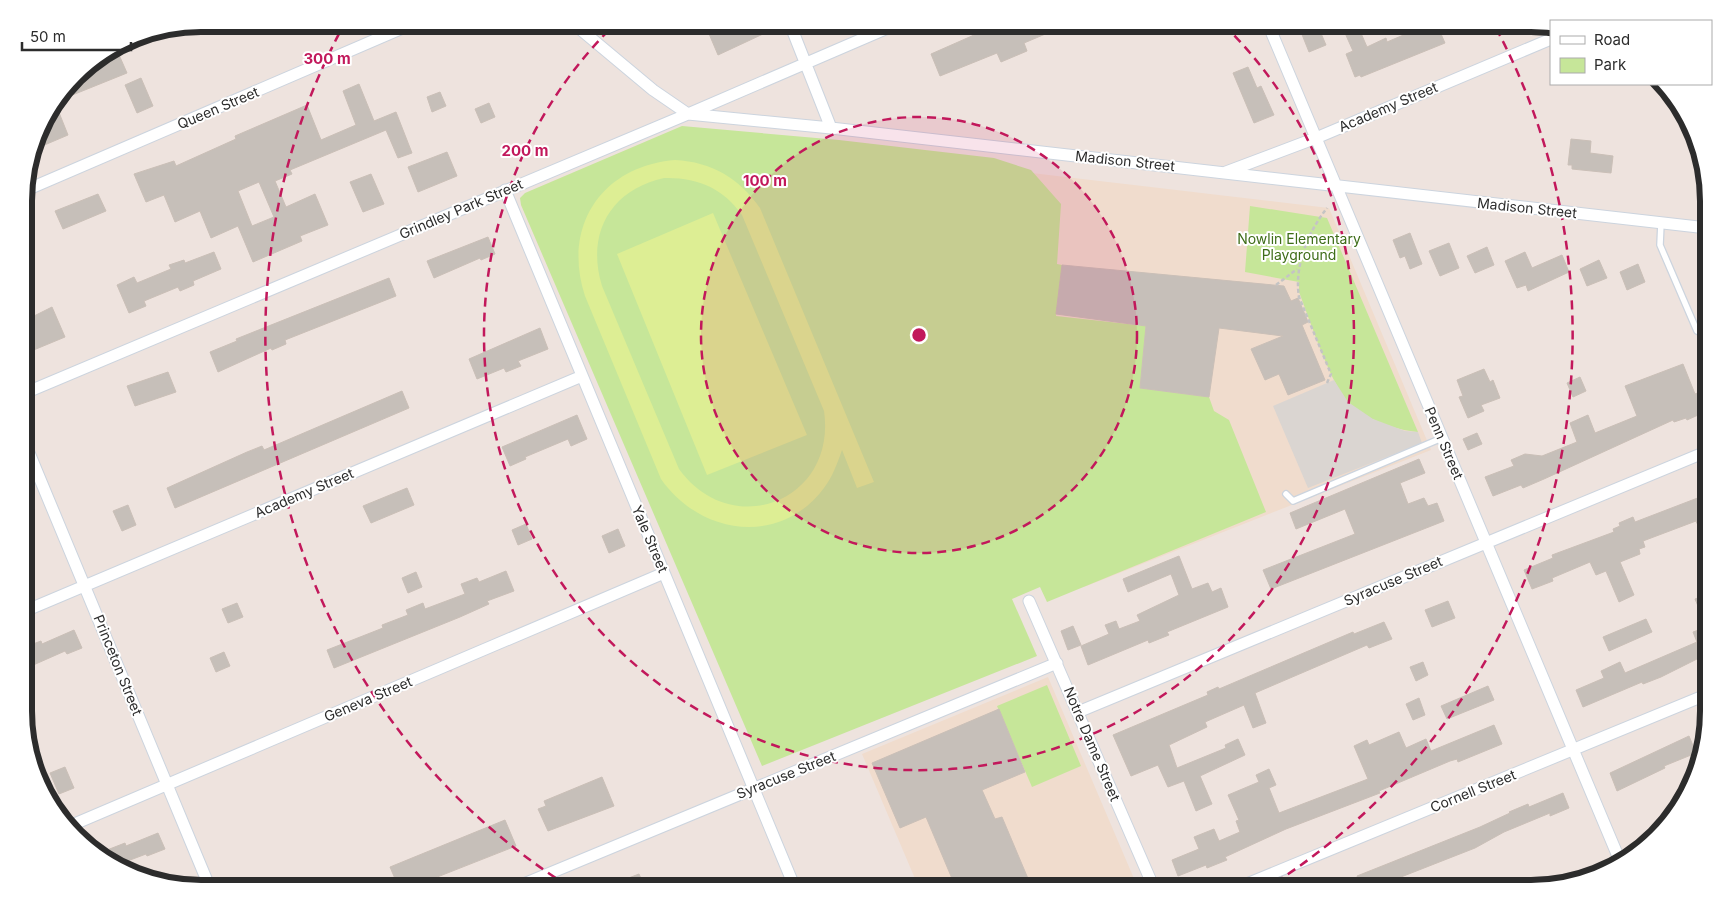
<svg xmlns="http://www.w3.org/2000/svg" width="1732" height="912" font-family="Inter,sans-serif">
<rect width="100%" height="100%" fill="#eee3de"/>
<path fill="#f0dccd" d="M1023,172l306,36 102,242 -347,137z
M1048,677l90,211h-219l-57,-134z"/>
<path fill="#c6e699" d="M682,126l157,14 155,18 37,12 30,34 -4,60 5,1 -6,51 90,10 -6,62 69,9 5,14 15,9 37,92 -219,90 -7,-15 -28,12 25,57 -275,110 -241,-561 -1,-7 5,-5z
M1250,206l77,12 91,214c-24,-2 -53,-13 -70,-30 -17,-17 -39,-84 -49,-110v-10l-54,-10z
M1047,685l34,81 -49,21 -35,-81z"/>
<path fill="#ddee94" fill-rule="evenodd" d="M675,160c37,2 64,18 85,48l114,274 -17,6 -15,-38c-5,14 -9,26 -18,38 -44,59 -124,47 -163,-9l-76,-183c-23,-70 17,-130 90,-136zM664,178c33,-1 59,10 78,37l82,196c13,90 -92,131 -145,58l-77,-183c-16,-52 8,-96 62,-108z
M713,213l94,222 -100,40 -90,-221z"/>
<path fill="#dad5d1" d="M1334,380l14,22 25,17 32,12 13,1 4,11 -114,45 -35,-82z"/>
<path fill="#c6bfb9" stroke="#cabfb7" fill-rule="evenodd" d="M719,24h40l4,10 -45,21 -11,-26z
M999,24h70l-45,19 3,8 -26,11 -4,-9 -57,23 -9,-22z
M1304,24h13l9,21 -17,7 -10,-25z
M1341,24h16l10,23 19,-9 1,4 33,-14 -2,-4h47l-24,10 4,9 -84,34 -1,-2 -5,2 -9,-23 7,-3z
M116,48l11,25 -67,27 24,-32z
M1248,67l9,21 4,-2 13,29 -20,8 -21,-50z
M141,78l12,28 -16,7 -12,-28z
M359,84l15,37 22,-9 16,41 -14,5 -12,-28 -96,40 2,4 -17,7 11,26 29,-13 13,31 -28,11 2,5 -49,21 -15,-36 -27,12 -11,-27 -25,11 -11,-27 -18,7 -12,-28 40,-13 2,5 60,-27 -1,-3 72,-31 14,35 35,-15 -13,-34zM259,182l15,35 -22,9 -14,-35z
M440,92l6,14 -14,6 -5,-15z
M489,103l6,14 -14,6 -6,-14z
M56,105l12,30 -33,14 7,-26z
M1571,139l20,2 -1,12 23,3 -2,17 -39,-4v-4h-4z
M447,152l10,24 -39,16 -10,-25z
M371,174l13,30 -21,8 -13,-30z
M98,194l8,17 -43,18 -8,-18z
M1410,233l12,31 -12,5 -5,-13 -5,2 -7,-18z
M488,237l7,17 -14,6 -1,-2 -46,20 -7,-17z
M1449,243l10,25 -19,8 -11,-25z
M1487,247l7,18 -19,8 -8,-17z
M214,252l7,17 -28,12 1,4 -14,6 -2,-4 -34,14 2,5 -17,7 -12,-28 17,-8 3,6 34,-14 -2,-4 15,-5 1,3z
M1525,252l7,16 30,-13 7,17 -41,19 -2,-6 -9,3 -12,-27z
M1599,260l8,18 -20,8 -7,-17z
M1638,264l7,18 -18,8 -7,-18z
M1062,265l222,21 7,15 7,-3 10,24 -6,3 23,55 -37,15 -9,-21 -14,6 -14,-31 32,-13 -64,-8 -10,69 -69,-9 6,-62 -90,-12z
M389,278l7,18 -111,44 1,4 -14,6 -1,-2 -53,24 -8,-20 27,-11 -1,-2z
M52,307l13,30 -41,17v-33z
M540,328l8,21 -30,12 3,5 -15,6 -2,-4 -27,11 -8,-20z
M1683,364l12,30 12,-5v22l-20,9 -1,-2 -12,4 -1,-2 -129,59 -21,9 -2,-3 -28,11 -8,-19 29,-11 -3,-6 14,-6 17,2 35,-14 -7,-19 18,-8 7,18 42,-17 -12,-30z
M1484,369l6,13 3,-2 7,18 -19,7 3,6 -16,7 -9,-21 4,-1 -6,-16z
M168,372l8,20 -41,14 -8,-20z
M1580,377l6,14 -13,6 -6,-14z
M402,391l7,17 -234,100 -8,-20 80,-36 15,-6 2,4z
M577,415l10,24 -16,7 -3,-7 -43,18 1,2 -16,7 -8,-19z
M1477,433l5,11 -14,6 -5,-11z
M1419,459l6,14 -25,10 8,21 16,-6 4,8 9,-3 7,18 -173,68 -8,-19 92,-36 -10,-25 -49,20 -6,-16z
M407,488l7,17 -43,18 -8,-17z
M1708,494v53l-12,-26 -53,20 2,6 -6,2 1,5 -20,8 14,33 -15,7 -13,-31 -10,4 -6,-13 -38,16 1,3 -21,8 -8,-19 29,-12 -1,-3 62,-23 -1,-3 7,-3 -1,-3 14,-6 2,5z
M128,505l8,20 -14,6 -9,-20z
M526,524l6,15 -14,6 -6,-15z
M618,529l7,17 -16,7 -7,-17z
M1179,556l13,33 16,-6 4,9 9,-4 7,19 -61,25 2,3 -20,8 -1,-3 -60,25 -7,-19 28,-12 -4,-9 11,-4 3,8 21,-8 -3,-6 42,-20 -8,-21 -43,18 -5,-13z
M506,571l8,20 -27,10 2,3 -29,13 -126,51 -7,-18 56,-22 -1,-3 26,-10 -2,-5 17,-7 2,6 40,-15 -4,-10 16,-6 2,4z
M416,572l6,15 -14,6 -6,-15z
M1708,594v74l-5,-12 -42,21 -18,7 -1,-2 -59,25 -7,-17 28,-12 -3,-7 19,-9 5,11 72,-31 -4,-10 14,-5 -12,-28z
M1448,601l7,17 -23,9 -7,-17z
M237,603l6,14 -15,6 -6,-14z
M1646,619l6,13 -43,19 -6,-14z
M1384,622l8,17 -23,9 -2,-3 -112,48 11,30 -13,5 -9,-23 -39,17 2,5 -38,18 8,23 49,-20 -1,-3 13,-6 7,16 -45,21 12,28 -16,7 -12,-30 -16,6 -10,-22 -27,11 -18,-41 95,-40 -1,-3 11,-5 1,2 134,-57 1,2z
M1073,626l8,19 -13,5 -7,-19z
M74,630l8,18 -15,6 -2,-3 -34,15 -6,-19 16,-6 1,3z
M224,652l6,14 -14,6 -6,-14z
M1423,662l5,13 -12,6 -6,-14z
M1488,686l6,14 -47,19 -6,-13z
M1419,698l6,17 -12,5 -7,-16z
M999,709l26,63 -43,18 13,29 7,-2 30,71h-76l-30,-71 -26,11 -28,-65z
M1494,725l8,19 -44,18 -1,-3 -7,2 -71,30 1,2 -94,36 -61,28 2,3 -20,8 -1,-3 -28,11 -6,-16 27,-11 -5,-12 20,-8 5,12 21,-9 -4,-11 3,-1 -11,-25 31,-13 -3,-7 13,-6 7,16 -7,3 10,25 89,-34 -14,-33 13,-6 2,5 30,-13 7,16 20,-9 5,12z
M1689,736l7,17 -32,13 1,2 -48,23 -7,-18z
M65,767l9,21 -15,6 -9,-21z
M602,777l12,29 -66,25 -10,-22 8,-3 -2,-5z
M1563,793l6,15 -19,8v-3l-46,19 -29,16 -102,40h-12l-4,-12 123,-49 30,-14 -1,-1 19,-8 1,3z
M505,820l11,26 -99,39 2,3h-20l-9,-21z
M158,833l7,16 -18,7 -1,-2 -29,11 -6,-6 -4,-9 18,-7 1,3z
M639,874l6,14h-40v-1z"/>
<g fill="none" stroke-linecap="round" stroke-linejoin="round">
<defs>
<path id="service" d="M1661,223l-1,22 37,86 10,4
M1286,494l7,7 149,-63"/>
<path id="minor" d="M574,24l79,66 35,24 143,14 876,100
M790,24l41,104
M1268,24l352,837
M1226,172l90,-34 235,-99
M505,190l290,698
M24,191l388,-167
M25,393l663,-279 209,-90
M25,443l185,445
M1029,601l125,287
M25,611l557,-235
M1078,712l630,-261
M72,825l592,-252
M514,888l543,-225
M1237,888l471,-194"/>
</defs>
<use href="#service" stroke="#ccd4de" stroke-width="8"/>
<use href="#minor" stroke="#ccd4de" stroke-width="13"/>
<path stroke="#c4c4c4" stroke-width="2.5" stroke-dasharray="4 2.5" stroke-linecap="butt" d="M1276,285l21,-16
M1327,383l4,-9 -32,-77c-5,-31 9,-65 28,-89"/>
<use href="#service" stroke="#fff" stroke-width="5.5"/>
<use href="#minor" stroke="#fff" stroke-width="11"/>
</g>
<circle cx="919" cy="335" r="218" fill="#c2185b" fill-opacity=".12"/>
<g fill="none" stroke="#c2185b" stroke-width="2.5" stroke-dasharray="9 6">
<circle cx="919" cy="335" r="218"/>
<path d="M1224 25A435 435 0 1 1 614 25"/>
<path d="M568 886A653 653 0 0 1 342 28M1496 28A653 653 0 0 1 1270 886"/>
</g>
<g text-anchor="middle" stroke-width="4" stroke-linejoin="round" paint-order="stroke">
<g font-size="14" fill="#2c2c2c" stroke="#fff">
<text transform="translate(1388 107) rotate(-23)" y="5">Academy Street</text>
<text transform="translate(218 108) rotate(-23)" y="5">Queen Street</text>
<text transform="translate(1125 161) rotate(6)" y="5">Madison Street</text>
<text transform="translate(1527 208) rotate(6)" y="5">Madison Street</text>
<text transform="translate(461 209) rotate(-23)" y="5">Grindley Park Street</text>
<text transform="translate(1444 443) rotate(67)" y="5">Penn Street</text>
<text transform="translate(304 493) rotate(-23)" y="5">Academy Street</text>
<text transform="translate(650 539) rotate(67)" y="5">Yale Street</text>
<text transform="translate(1393 581) rotate(-23)" y="5">Syracuse Street</text>
<text transform="translate(118 665) rotate(68)" y="5">Princeton Street</text>
<text transform="translate(368 699) rotate(-23)" y="5">Geneva Street</text>
<text transform="translate(1092 744) rotate(67)" y="5">Notre Dame Street</text>
<text transform="translate(786 775) rotate(-22)" y="5">Syracuse Street</text>
<text transform="translate(1473 791) rotate(-22)" y="5">Cornell Street</text>
</g>
<g font-size="14" fill="#3e6d18" stroke="#fff">
<text x="1299" y="244">Nowlin Elementary<tspan x="1299" dy="16">Playground</tspan></text>
</g>
</g>
<path d="M0 0H1732V912H0ZM201 32H1531A169 169 0 0 1 1700 201V711A169 169 0 0 1 1531 880H201A169 169 0 0 1 32 711V201A169 169 0 0 1 201 32Z" fill="#fff" fill-rule="evenodd"/>
<path fill="none" stroke="#2c2c2c" stroke-width="6" d="M201 32H1531A169 169 0 0 1 1700 201V711A169 169 0 0 1 1531 880H201A169 169 0 0 1 32 711V201A169 169 0 0 1 201 32Z"/>
<circle cx="919" cy="335" r="8" fill="#c2185b" stroke="#fff" stroke-width="2.5"/>
<g font-size="15" text-anchor="middle" font-weight="bold" fill="#c2185b" stroke="#fff" stroke-width="4" stroke-linejoin="round" paint-order="stroke">
<text x="327" y="64">300 m</text>
<text x="525" y="156">200 m</text>
<text x="765" y="186">100 m</text>
</g>
<rect x="1550" y="20" width="162" height="65" fill="#ffffff" stroke="#ababab"/>
<rect x="1560" y="36" width="25" height="8" fill="#ffffff" stroke="#ababab"/>
<text x="1594" y="45" font-size="15" fill="#2c2c2c">Road</text>
<rect x="1560" y="58" width="25" height="15" fill="#c6e699" stroke="#ababab"/>
<text x="1594" y="70" font-size="15" fill="#2c2c2c">Park</text>
<path d="M22 42v8h109v-8" fill="none" stroke="#2c2c2c" stroke-width="2.5"/>
<text x="30" y="42" font-size="15" fill="#2c2c2c" stroke="#ffffff" stroke-width="4" paint-order="stroke">50 m</text>
</svg>
